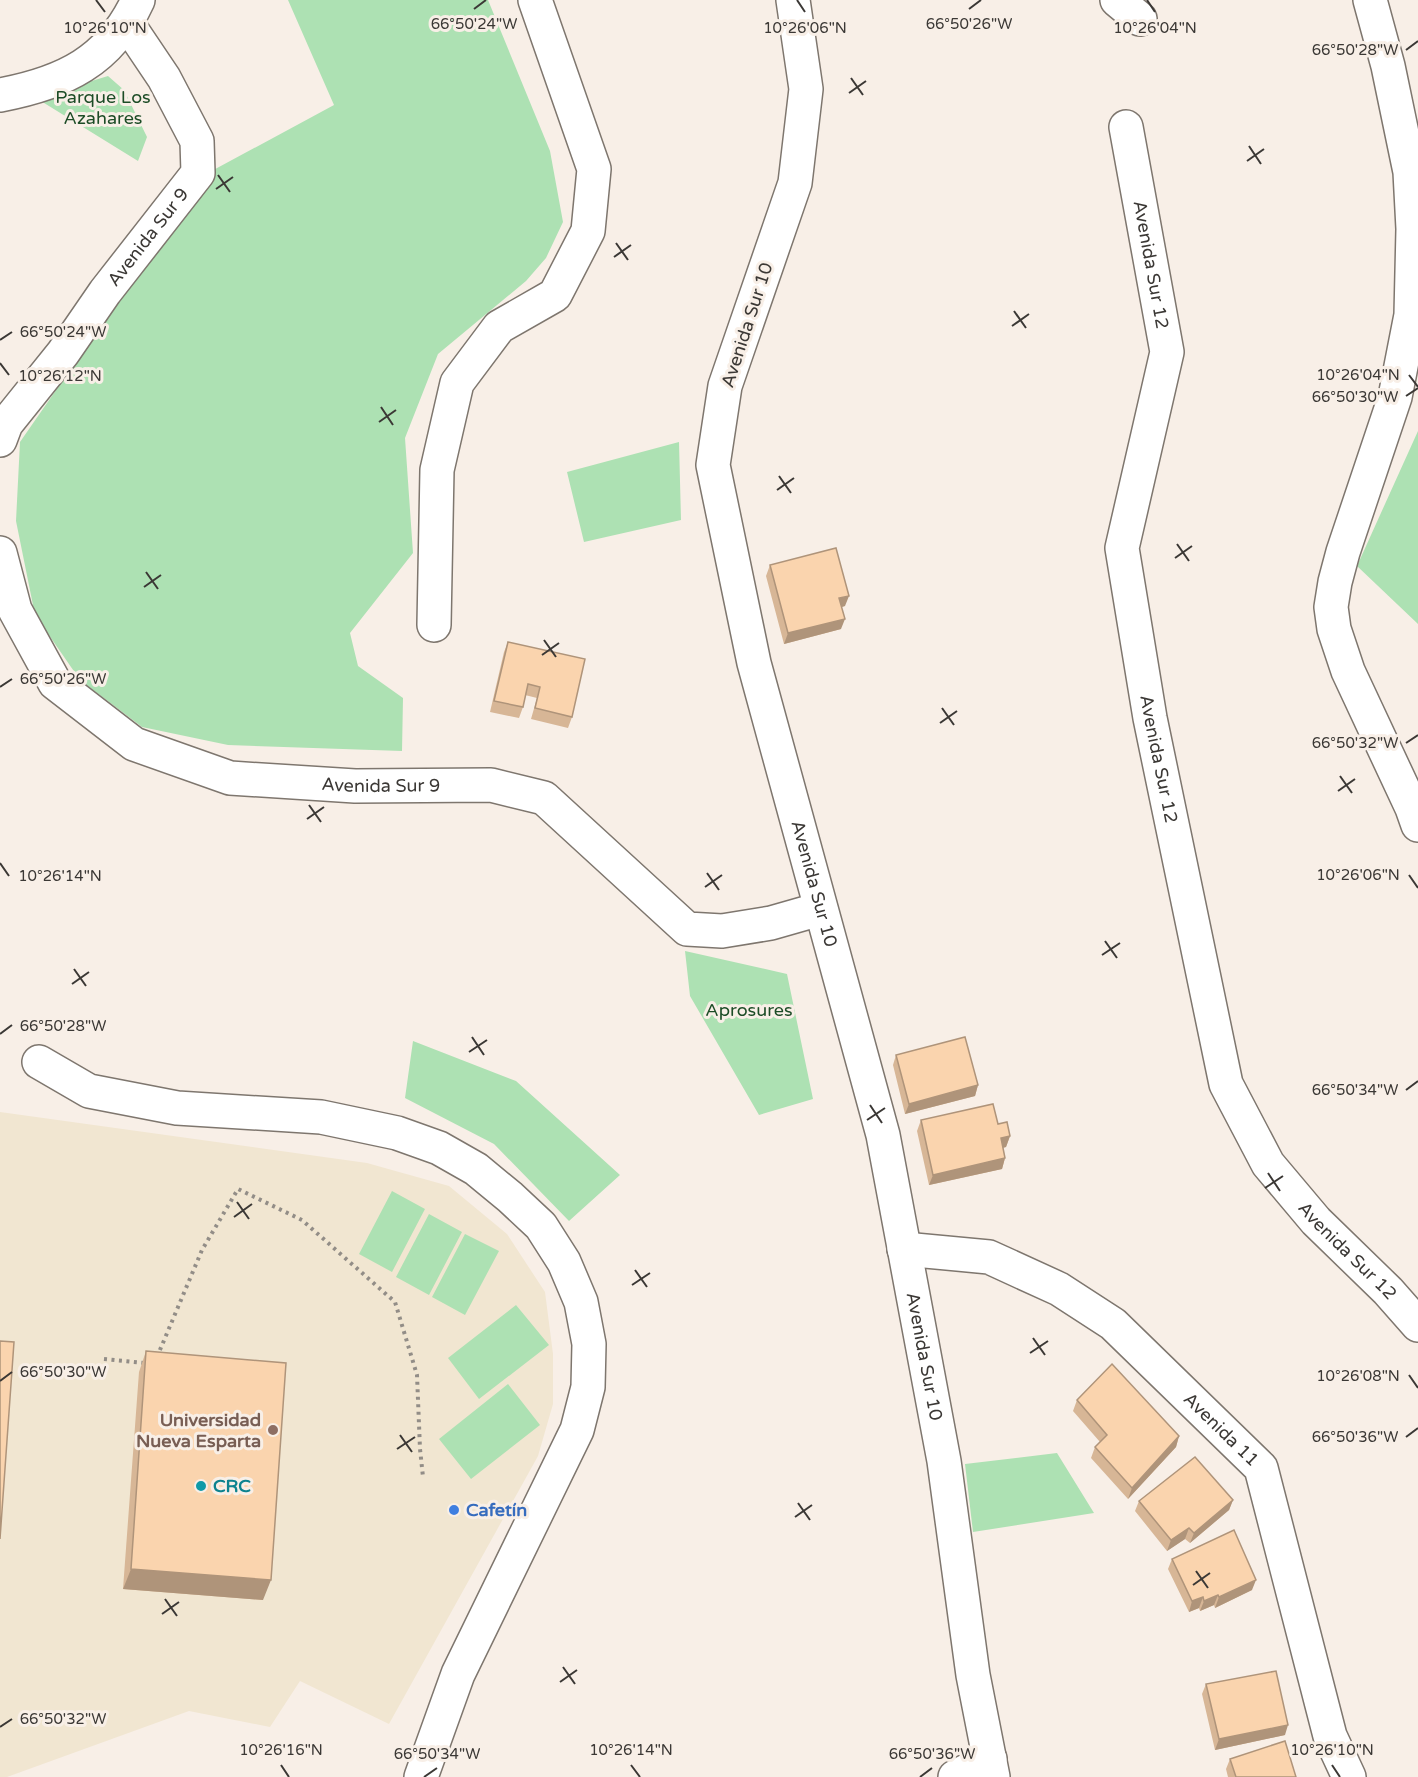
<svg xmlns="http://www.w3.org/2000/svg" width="1418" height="1777" font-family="'Varela Round',sans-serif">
<rect width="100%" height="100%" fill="#f8efe7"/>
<path fill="#f1e6d1" d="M0,1112l367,51 82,23 58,48 38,58 8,62v50l-15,52 -149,268 -89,-43 -30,46 -81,-16 -182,66h-7z"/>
<path fill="#ade1b3" d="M288,0h200l62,151 13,71 -17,36 -20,23 -88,73 -33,84 8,115 -63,80 8,33 45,32 -1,53 -174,-6 -86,-18 -62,-47 -45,-65 -19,-94 4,-79 186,-268 128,-69z
M108,76l16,14 23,47 -9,24 -102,-63z
M1418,431v193l-61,-58z
M679,442l2,78 -97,22 -17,-70z
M685,951l102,23 26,125 -54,16 -69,-119z
M413,1041l103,40 104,94 -51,46 -75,-77 -89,-46z
M392,1191l33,18 -33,63 -33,-18z
M429,1214l33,18 -33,63 -33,-18z
M465,1234l34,17 -34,64 -33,-18z
M516,1305l33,40 -70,54 -31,-41z
M508,1384l32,41 -69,54 -32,-40z
M1057,1453l37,60 -121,19 -8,-68z"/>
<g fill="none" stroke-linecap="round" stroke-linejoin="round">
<defs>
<g id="minor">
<path id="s1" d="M793,0l13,89 -11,94 -70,203 -12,79 41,198 129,472 61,326 29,214 20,102"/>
<path d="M1117,0l23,19"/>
<path d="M1370,0l18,66 22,106 3,57 -2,86 -16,82 -52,155 -8,30 -4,25 3,22 14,42 64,137 6,17"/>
<path id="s2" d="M1126,127l41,225 -45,196 28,170 76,366 42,80 48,57 72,70 30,34"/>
<path id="s3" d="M0,440l6,-16 57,-71 42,-61 93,-119 -1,-32 -33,-63 -37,-55"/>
<path id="s4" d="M0,553l15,57 40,73 79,61 96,34 125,8 136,-1 53,13 143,131 35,2 49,-8 49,-14"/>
<path d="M434,625l3,-155 20,-87 42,-56 56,-32 33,-64 6,-62 -59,-169"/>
<path d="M39,1062l50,29 88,17 144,9 76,16 42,15 37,21 34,28 31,29 23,36 17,40 8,42 -1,43 -11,43 -119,244 -37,103"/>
<path id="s5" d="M904,1249l85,8 70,32 54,35 148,144 69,268 19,41"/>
<path d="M955,1777l35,-18"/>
</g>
<path id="major" d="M0,95c64,-12 110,-34 138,-95"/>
</defs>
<use href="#minor" stroke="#7e766e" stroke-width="36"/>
<use href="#major" stroke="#7e766e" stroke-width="36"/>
<path stroke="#928d87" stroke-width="4" stroke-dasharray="3 4.5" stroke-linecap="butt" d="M157,1357l45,-107 36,-61 64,31 93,82 22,73 3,74 3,28
M104,1359l41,4"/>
<use href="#minor" stroke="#fff" stroke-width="33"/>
<use href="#major" stroke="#fff" stroke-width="33"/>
</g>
<path fill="#d7b696" d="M770,565l75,41 -4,1v22l-57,15 -18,-68z
M508,642l64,75 -4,11 -37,-9 6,-21 -12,-3 -2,12 -4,11 -29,-6 14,-60z
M896,1055l82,30 -3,11 -70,18 -12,-49z
M921,1120l77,4 12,12 -4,11 -3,1 2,10 -3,11 -73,16 -12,-54z
M146,1351l117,249 -140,-11 16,-217z
M1077,1400l102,36 -3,11 -48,52 -37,-41 4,-11 5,-5 -27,-31z
M1233,1500l-4,10 -39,33 -5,-4 -18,12 -32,-40 4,-10z
M1172,1559l80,31 -37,18 -1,-3 -14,6 -1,-3 -10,4 -21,-43z
M1206,1684l79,51 -70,15 -13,-56z
M1230,1759l66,18h-68l-2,-8z"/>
<path fill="#af947a" d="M849,596l-4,10 -10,3 4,-11z
M845,619l-4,10 -57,15 4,-11z
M978,1085l-3,11 -70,18 4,-10z
M1010,1136l-4,11 -9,2 4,-11z
M1005,1158l-3,11 -73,16 4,-10z
M1179,1436l-3,11 -48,52 4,-11z
M1233,1500l-4,10 -39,33 4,-10z
M1189,1528l-4,11 -18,12 4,-11z
M131,1569l140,11 -8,20 -140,-11z
M1256,1580l-4,10 -37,18 4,-11z
M1218,1595l-4,10 -14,6 4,-10z
M1203,1597l-4,11 -10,4 3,-11z
M1288,1725l-3,10 -70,15 4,-11z"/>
<path fill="#fad4ae" stroke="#af947a" stroke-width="1.5" d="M836,548l13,48 -10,2 6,21 -57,14 -18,-68z
M508,642l77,17 -13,58 -37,-9 5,-21 -12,-3 -5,23 -29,-6z
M965,1037l13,48 -69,19 -13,-49z
M993,1104l5,20 9,-2 3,14 -9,2 4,20 -72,17 -12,-55z
M0,1341l14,1 -14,197z
M146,1351l140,12 -15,217 -140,-11z
M1112,1364l67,72 -47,52 -37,-41 12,-12 -30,-35z
M1195,1457l38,43 -39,33 -5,-5 -18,12 -32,-39z
M1234,1530l22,50 -37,17 -1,-2 -14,6 -1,-4 -11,4 -20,-42z
M1276,1671l12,54 -69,14 -13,-55z
M1285,1741l11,36h-60l-6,-18z"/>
<path fill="none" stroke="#3b3835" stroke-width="2" d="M96,0l9,12M797,0l8,12M1147,0l8,12M474,9l12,-9M969,9l12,-9M1406,50l12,-9M851,78l12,17M849,93l17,-12M1249,146l12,18M1247,161l17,-12M218,175l12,17M216,189l17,-12M616,243l12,17M614,257l17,-12M1014,311l12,17M1012,326l17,-12M0,340l12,-8M0,363l9,12M1409,375l9,12M1406,396l12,-8M381,407l12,18M379,422l17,-12M779,476l12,17M777,490l17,-12M1177,544l12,17M1175,558l17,-12M146,572l12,17M144,587l17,-12M544,640l12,17M542,655l17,-12M0,687l12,-8M942,708l12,17M940,723l17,-12M1406,743l12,-8M1340,776l12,17M1338,791l17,-12M309,805l12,17M307,819l17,-12M0,863l9,13M707,873l12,17M1409,875l9,13M705,887l17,-12M1105,941l12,17M1102,955l18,-12M74,969l12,17M72,984l17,-12M0,1034l12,-9M472,1037l12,18M469,1052l18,-12M1406,1090l12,-9M870,1105l12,18M867,1120l18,-12M1268,1173l12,18M1265,1188l18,-12M237,1202l12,17M234,1217l18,-13M635,1270l12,17M632,1285l18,-12M1033,1338l12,17M1030,1353l18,-12M1409,1375l9,13M0,1381l12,-9M400,1435l12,17M1406,1437l12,-9M397,1449l18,-12M798,1503l12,17M795,1517l17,-12M1196,1571l12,17M1193,1585l17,-12M165,1599l12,17M162,1614l17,-12M563,1667l12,17M560,1682l17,-12M0,1727l12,-8M281,1765l8,12M631,1765l9,12M1332,1765l8,12M424,1777l13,-9M920,1777l12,-9"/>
<circle fill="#8d6e63" stroke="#f8efe7" stroke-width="2" cx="273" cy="1430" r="6"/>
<circle fill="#0f9aa8" stroke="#f8efe7" stroke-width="2" cx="201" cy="1486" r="6"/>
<circle fill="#3f7fe0" stroke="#f8efe7" stroke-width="2" cx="454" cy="1510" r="6"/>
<g text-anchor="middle" stroke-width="6" stroke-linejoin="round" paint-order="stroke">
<g font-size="18" fill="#1c4c26" stroke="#f8efe7">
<text x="103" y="103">Parque Los<tspan x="103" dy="21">Azahares</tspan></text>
<text x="749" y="1016">Aprosures</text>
</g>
<g font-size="18" fill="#3b3835" stroke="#f8efe7">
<text dy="6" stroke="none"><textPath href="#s3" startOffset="252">Avenida Sur 9</textPath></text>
<text dy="6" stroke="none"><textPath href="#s2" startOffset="140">Avenida Sur 12</textPath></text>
<text transform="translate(747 325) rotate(-72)" y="6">Avenida Sur 10</text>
<text dy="6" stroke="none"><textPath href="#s2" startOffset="644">Avenida Sur 12</textPath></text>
<text dy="6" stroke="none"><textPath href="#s4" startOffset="495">Avenida Sur 9</textPath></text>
<text dy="6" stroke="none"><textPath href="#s1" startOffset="910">Avenida Sur 10</textPath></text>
<text dy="6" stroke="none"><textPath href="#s2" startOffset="1184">Avenida Sur 12</textPath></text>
<text dy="6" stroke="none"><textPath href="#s1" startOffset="1396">Avenida Sur 10</textPath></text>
<text dy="6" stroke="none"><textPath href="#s5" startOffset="378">Avenida 11</textPath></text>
</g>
<g font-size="18" font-weight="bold" fill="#785e54" stroke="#f8efe7" text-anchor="end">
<text x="261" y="1426">Universidad<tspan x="261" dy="21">Nueva Esparta</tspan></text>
</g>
<g font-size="18" font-weight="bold" fill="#0d838f" stroke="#f8efe7" text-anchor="start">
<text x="213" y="1492">CRC</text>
</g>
<g font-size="18" font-weight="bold" fill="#366cbe" stroke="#f8efe7" text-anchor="start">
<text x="466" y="1516">Cafetín</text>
</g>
</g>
<g font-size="15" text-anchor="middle" fill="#3b3835" stroke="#f8efe7" stroke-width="6" stroke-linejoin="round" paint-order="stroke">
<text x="474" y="29">66°50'24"W</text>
<text x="969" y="29">66°50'26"W</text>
<text x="105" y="33">10°26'10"N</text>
<text x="805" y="33">10°26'06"N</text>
<text x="1155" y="33">10°26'04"N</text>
<text x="1355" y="55">66°50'28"W</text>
<text x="63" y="337">66°50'24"W</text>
<text x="1358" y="380">10°26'04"N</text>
<text x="60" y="381">10°26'12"N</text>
<text x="1355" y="402">66°50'30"W</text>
<text x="63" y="684">66°50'26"W</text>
<text x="1355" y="748">66°50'32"W</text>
<text x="1358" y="880">10°26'06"N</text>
<text x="60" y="881">10°26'14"N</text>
<text x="63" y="1031">66°50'28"W</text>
<text x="1355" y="1095">66°50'34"W</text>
<text x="63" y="1377">66°50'30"W</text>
<text x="1358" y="1381">10°26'08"N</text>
<text x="1355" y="1442">66°50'36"W</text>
<text x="63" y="1724">66°50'32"W</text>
<text x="281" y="1755">10°26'16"N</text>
<text x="631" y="1755">10°26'14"N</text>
<text x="1332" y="1755">10°26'10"N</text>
<text x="437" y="1759">66°50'34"W</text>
<text x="932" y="1759">66°50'36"W</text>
</g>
</svg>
